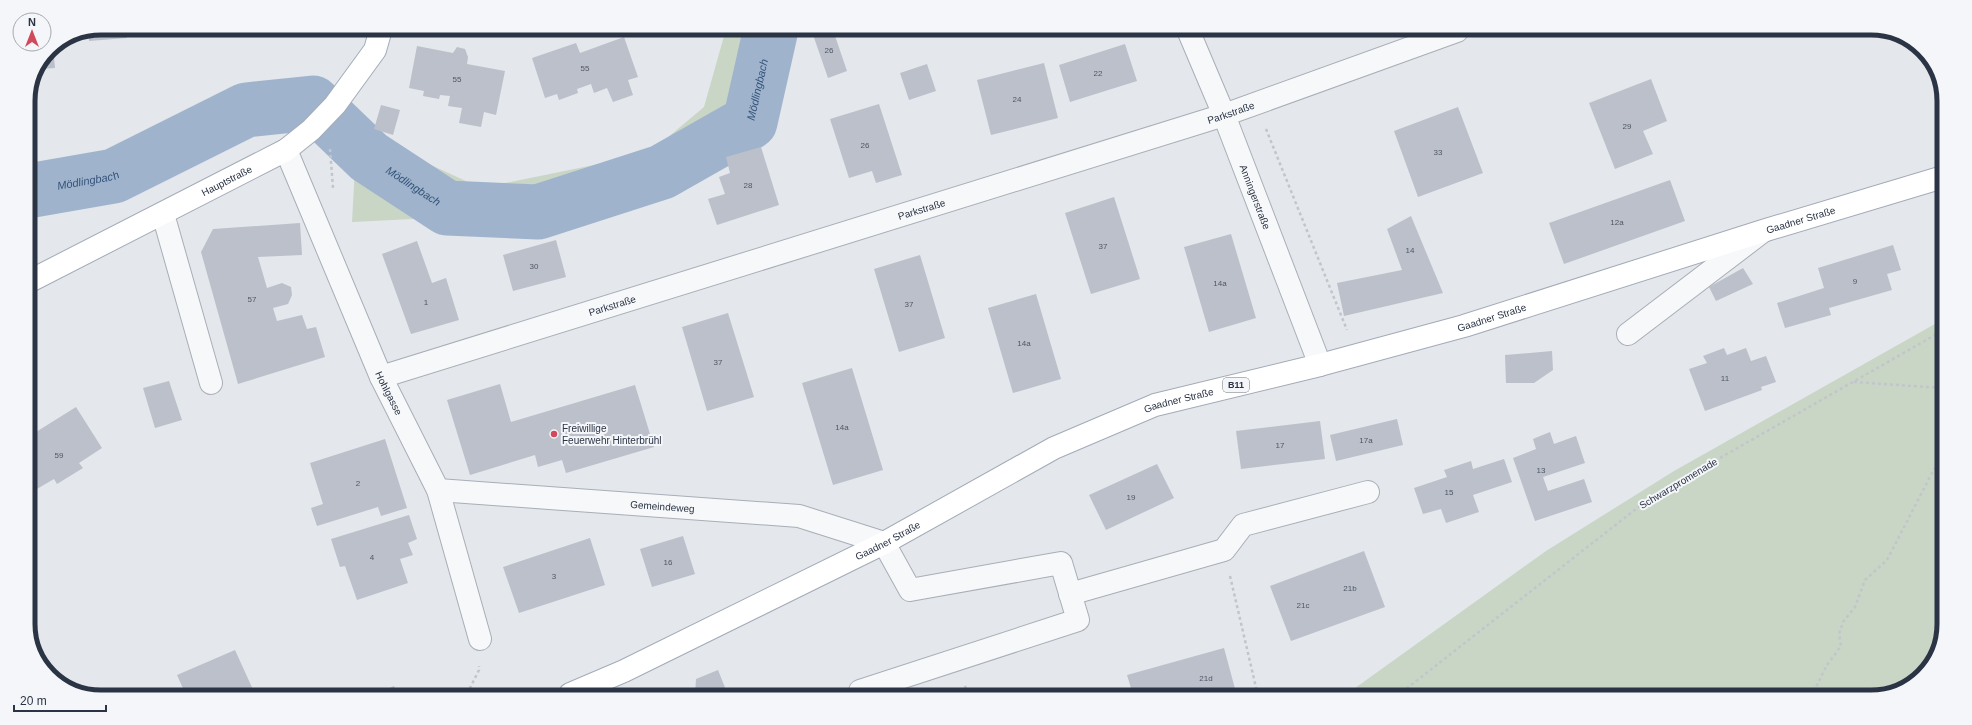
<svg xmlns="http://www.w3.org/2000/svg" width="1972" height="725" font-family="Arial,sans-serif">
<rect width="100%" height="100%" fill="#e4e7ec"/>
<path fill="#c9d6c5" d="M726,29h65l-31,100 -130,49 -136,37 -142,7 5,-91 124,57 167,-34 56,-47z
M1942,320l-2,328 -25,34 -43,15 -528,-1 202,-145 128,-80z"/>
<g fill="none" stroke-linecap="round" stroke-linejoin="round">
<path stroke="#9fb4cc" stroke-width="55" id="s1" d="M28,191l86,-15 132,-66 67,-7 56,54 78,51 91,4 124,-40 88,-50 21,-93"/>
</g>
<path fill="#bbc0ca" d="M100,28h26l1,10 -38,3 -1,-11z
M811,29l22,1 14,41 -19,7z
M1768,32h13l-11,4z
M624,37l14,40 -10,3 5,15 -20,7 -6,-14 -13,5 -3,-9 -14,5 1,4 -19,7 -2,-6 -12,4 -13,-40 44,-15 4,10z
M1125,44l12,37 -67,21 -11,-37z
M417,46l36,7 4,-6 8,2 3,8 -1,7 38,7 -9,44 -12,-3 -3,15 -22,-4 3,-15 -14,-2 2,-10 -10,-1 -1,4 -16,-3 1,-5 -15,-3z
M53,47l2,21 -15,1 9,-20z
M1044,63l14,55 -67,17 -14,-55z
M927,64l9,27 -27,9 -9,-27z
M1651,79l16,42 -24,10 10,23 -38,15 -26,-66z
M879,104l23,71 -26,8 -4,-12 -23,7 -19,-59z
M381,105l19,5 -7,25 -19,-6z
M1458,107l25,66 -65,24 -24,-66z
M761,147l18,58 -62,20 -9,-26 17,-5 -6,-17 11,-4 -4,-16z
M1670,180l15,41 -121,43 -15,-41z
M1114,197l26,82 -49,15 -26,-81z
M1411,216l32,77 -99,23 -7,-33 65,-13 -15,-41z
M300,223l2,32 -44,2 9,31 15,-5 9,4 1,8 -4,9 -15,4 4,13 25,-6 5,14 9,-2 9,30 -87,27 -37,-132 12,-23z
M1231,234l25,84 -47,14 -25,-85z
M556,240l10,37 -53,14 -10,-36z
M417,241l15,42 14,-5 13,42 -48,14 -29,-80z
M1893,245l8,25 -14,4 5,16 -63,18 2,7 -46,13 -8,-25 47,-15 -6,-20z
M920,255l25,83 -46,14 -25,-83z
M1743,268l10,16 -37,17 -7,-14z
M1036,294l25,85 -48,14 -25,-85z
M728,313l26,84 -47,14 -25,-84z
M1724,348l3,7 19,-7 5,13 15,-5 10,26 -15,5 1,3 -57,21 -16,-42 18,-6 -4,-7z
M1552,351l1,19 -19,13h-28l-1,-28z
M852,368l31,102 -50,15 -31,-102z
M169,381l13,39 -27,8 -12,-40z
M500,384l11,38 124,-37 19,62 -88,26 -4,-13 -24,7 -3,-12 -65,20 -23,-75z
M76,407l26,41 -23,15 4,5 -26,16 -3,-5 -24,14 -2,-4v-52z
M1397,419l6,26 -67,16 -6,-26z
M1320,421l5,38 -84,10 -5,-38z
M1550,432l4,12 22,-8 9,27 -42,14 5,14 36,-12 8,23 -57,19 -22,-63 23,-9 -3,-10z
M385,439l22,69 -26,8 -3,-9 -61,19 -6,-18 12,-4 -13,-41z
M1504,459l8,23 -39,13 6,17 -33,11 -5,-14 -18,5 -9,-26 33,-11 -3,-7 27,-9 2,8z
M1157,464l17,34 -68,32 -17,-35z
M409,515l8,24 -9,4 5,12 -13,4 8,24 -51,17 -12,-34 -5,1 -9,-28z
M683,536l12,38 -43,13 -12,-38z
M590,538l15,47 -86,28 -16,-46z
M1364,551l21,56 -94,34 -21,-55z
M1224,648l13,48 -104,-1 -6,-20z
M235,650l20,44 -70,-1 -8,-18z
M718,670l10,25h-33l1,-16z
M394,686l3,6 6,-3 2,5h-29z"/>
<g fill="none" stroke-linecap="round" stroke-linejoin="round">
<defs>
<g id="minor">
<path id="s2" d="M1188,30l36,85 96,250"/>
<path id="s3" d="M286,150l95,227 57,113 42,149"/>
<path d="M163,214l48,169"/>
<path d="M1628,334l134,-102"/>
<path id="s4" d="M381,377l843,-262 233,-84"/>
<path id="s5" d="M438,490l361,26 85,27 26,47 151,-27 17,57 -218,71v4"/>
<path d="M1070,594l154,-44 19,-25 125,-33"/>
</g>
<g id="major">
<path id="s6" d="M28,282l258,-132 25,-20 24,-25 40,-55 6,-21"/>
<path id="s7" d="M570,694l54,-23 260,-128 170,-95 101,-43 165,-40 144,-39 302,-96 177,-53"/>
</g>
</defs>
<use href="#minor" stroke="#a9aeb7" stroke-width="24"/>
<use href="#major" stroke="#a3abb8" stroke-width="24"/>
<path stroke="#c2c5cb" stroke-width="2.5" stroke-dasharray="3 3" stroke-linecap="butt" d="M1266,129l81,201
M330,149l3,39
M1854,382l88,6
M1230,576l28,120
M965,686l3,9
M467,694l12,-24v-4
M1397,696l253,-198 292,-167
M1811,697l16,-32 14,-19 -2,-12 4,-12 12,-15 10,-27 22,-20 47,-91 7,-3"/>
<use href="#minor" stroke="#f7f8fa" stroke-width="22"/>
<use href="#major" stroke="#fff" stroke-width="22"/>
</g>
<circle fill="#d1495b" stroke="#f4f6f9" stroke-width="1.5" cx="554" cy="434" r="4"/>
<g text-anchor="middle" stroke-width="4" stroke-linejoin="round" paint-order="stroke">
<g font-size="8" fill="#4f5766">
<text x="829" y="53">26</text>
<text x="585" y="71">55</text>
<text x="1098" y="76">22</text>
<text x="457" y="82">55</text>
<text x="1017" y="102">24</text>
<text x="1627" y="129">29</text>
<text x="865" y="148">26</text>
<text x="1438" y="155">33</text>
<text x="748" y="188">28</text>
<text x="1617" y="225">12a</text>
<text x="1103" y="249">37</text>
<text x="1410" y="253">14</text>
<text x="534" y="269">30</text>
<text x="1855" y="284">9</text>
<text x="1220" y="286">14a</text>
<text x="252" y="302">57</text>
<text x="426" y="305">1</text>
<text x="909" y="307">37</text>
<text x="1024" y="346">14a</text>
<text x="718" y="365">37</text>
<text x="1725" y="381">11</text>
<text x="842" y="430">14a</text>
<text x="1366" y="443">17a</text>
<text x="1280" y="448">17</text>
<text x="59" y="458">59</text>
<text x="1541" y="473">13</text>
<text x="358" y="486">2</text>
<text x="1449" y="495">15</text>
<text x="1131" y="500">19</text>
<text x="372" y="560">4</text>
<text x="668" y="565">16</text>
<text x="554" y="579">3</text>
<text x="1350" y="591">21b</text>
<text x="1303" y="608">21c</text>
<text x="1206" y="681">21d</text>
</g>
<rect fill="#f4f6f9" stroke="#676e7b" stroke-width="1" x="1223" y="378" width="26" height="14" rx="3"/>
<g font-size="9" font-weight="bold" fill="#2b3445">
<text x="1236" y="388">B11</text>
</g>
<g font-size="10" fill="#2b3445" stroke="#f4f6f9">
<text dy="4" stroke="none"><textPath href="#s4" startOffset="890">Parkstraße</textPath></text>
<text dy="4" stroke="none"><textPath href="#s6" startOffset="223">Hauptstraße</textPath></text>
<text dy="4" stroke="none"><textPath href="#s2" startOffset="180">Anningerstraße</textPath></text>
<text dy="4" stroke="none"><textPath href="#s4" startOffset="566">Parkstraße</textPath></text>
<text dy="4" stroke="none"><textPath href="#s7" startOffset="1325">Gaadner Straße</textPath></text>
<text dy="4" stroke="none"><textPath href="#s4" startOffset="242">Parkstraße</textPath></text>
<text dy="4" stroke="none"><textPath href="#s7" startOffset="1001">Gaadner Straße</textPath></text>
<text dy="4" stroke="none"><textPath href="#s3" startOffset="264">Hohlgasse</textPath></text>
<text dy="4" stroke="none"><textPath href="#s7" startOffset="677">Gaadner Straße</textPath></text>
<text transform="translate(1678 483) rotate(-31)" y="4">Schwarzpromenade</text>
<text dy="4" stroke="none"><textPath href="#s5" startOffset="225">Gemeindeweg</textPath></text>
<text dy="4" stroke="none"><textPath href="#s7" startOffset="353">Gaadner Straße</textPath></text>
</g>
<g font-size="10" fill="#2b3445" stroke="#f4f6f9" text-anchor="start">
<text x="562" y="432">Freiwillige<tspan x="562" dy="12">Feuerwehr Hinterbrühl</tspan></text>
</g>
<g font-size="11" font-style="italic" fill="#34527a" stroke="#f4f6f9">
<text dy="4" stroke="none"><textPath href="#s1" startOffset="829">Mödlingbach</textPath></text>
<text dy="4" stroke="none"><textPath href="#s1" startOffset="61">Mödlingbach</textPath></text>
<text dy="4" stroke="none"><textPath href="#s1" startOffset="433">Mödlingbach</textPath></text>
</g>
</g>
<path d="M0 0H1972V725H0ZM101 35H1871A66 66 0 0 1 1937 101V624A66 66 0 0 1 1871 690H101A66 66 0 0 1 35 624V101A66 66 0 0 1 101 35Z" fill="#f4f6f9" fill-rule="evenodd"/>
<path fill="none" stroke="#2b3445" stroke-width="5" d="M101 35H1871A66 66 0 0 1 1937 101V624A66 66 0 0 1 1871 690H101A66 66 0 0 1 35 624V101A66 66 0 0 1 101 35Z"/>
<g transform="translate(32 32)"><circle r="19" fill="#f4f6f9" stroke="#a4a8b1"/>
<path d="M0-3L7 15L0 10L-7 15Z" fill="#d1495b"/>
<text y="-6" font-size="11" font-weight="bold" text-anchor="middle" fill="#2b3445">N</text>
</g>
<path d="M14 705v6h92v-6" fill="none" stroke="#2b3445" stroke-width="2"/>
<text x="20" y="705" font-size="12" fill="#2b3445" stroke="#f4f6f9" stroke-width="3" paint-order="stroke">20 m</text>
</svg>
